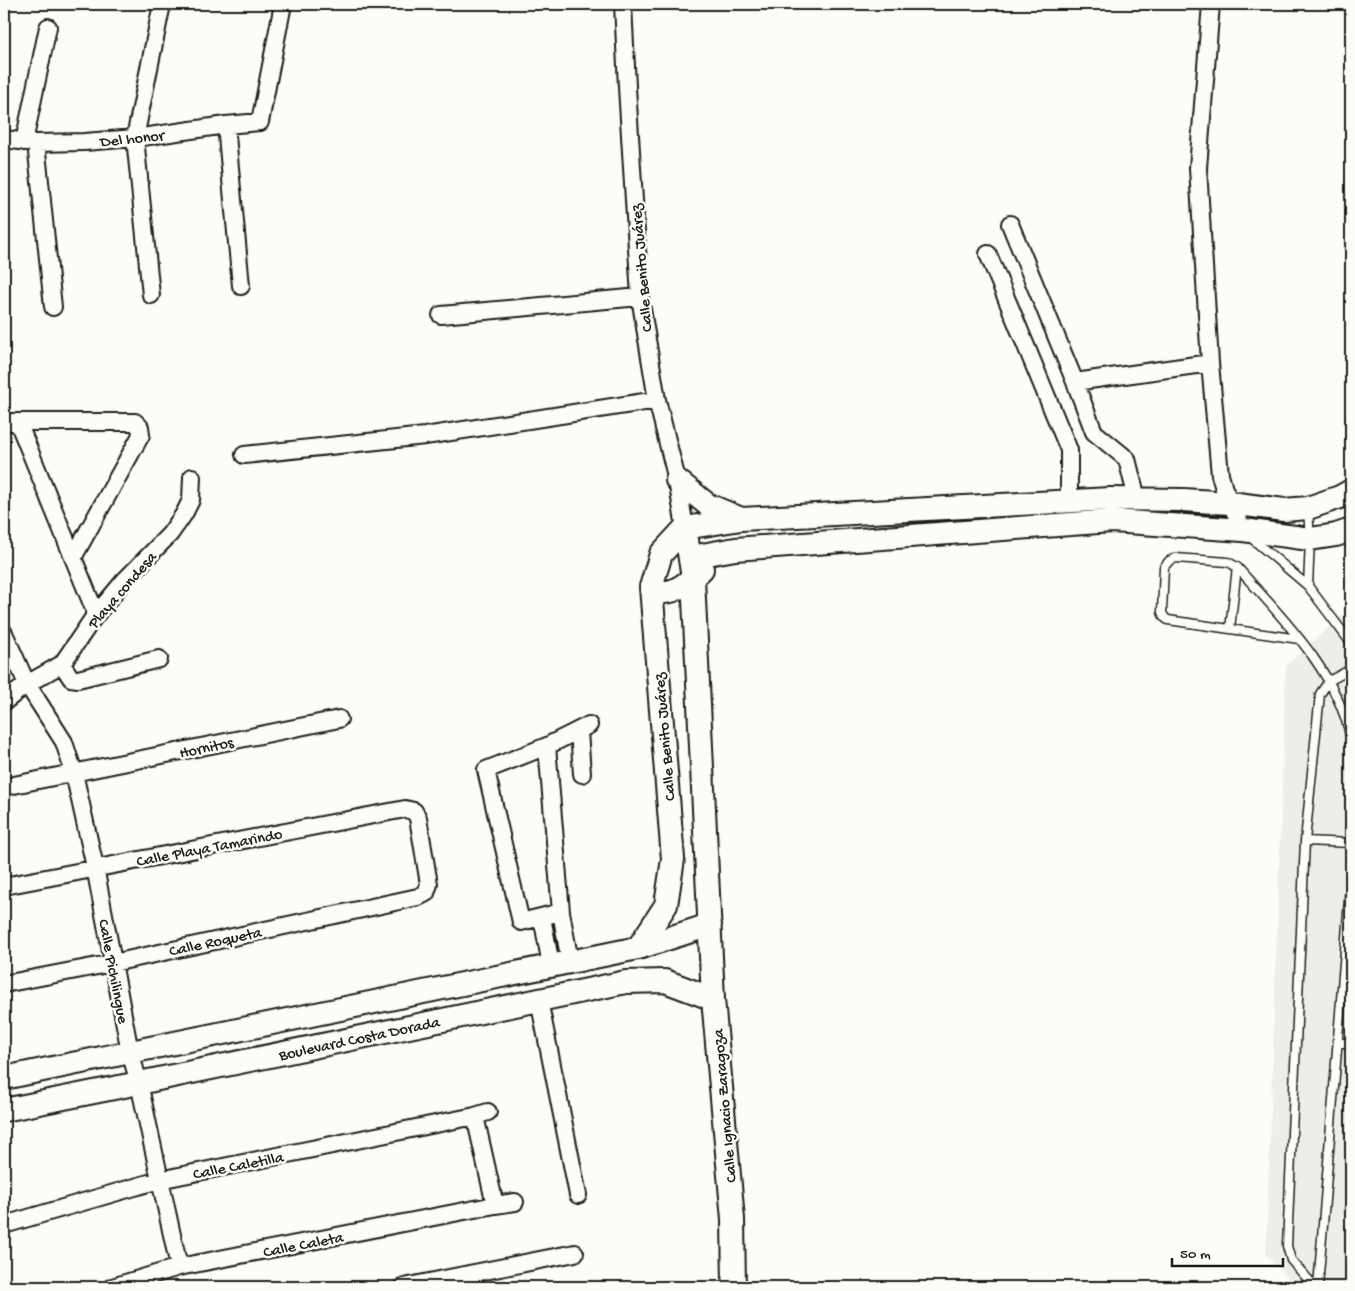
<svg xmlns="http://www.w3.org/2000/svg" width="1355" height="1291" font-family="'Gochi Hand',sans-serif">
<rect width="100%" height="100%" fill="#fdfcf7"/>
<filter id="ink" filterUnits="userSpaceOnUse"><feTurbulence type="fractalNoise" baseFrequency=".02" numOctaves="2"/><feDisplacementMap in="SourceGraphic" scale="10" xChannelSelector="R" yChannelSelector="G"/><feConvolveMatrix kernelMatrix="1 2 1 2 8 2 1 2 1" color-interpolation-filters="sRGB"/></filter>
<g filter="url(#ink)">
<path fill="#eeede9" d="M1351,607v680h-54l-31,-32 20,-589z"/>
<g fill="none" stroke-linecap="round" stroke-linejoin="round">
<defs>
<path id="lane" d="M1250,537l58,49 43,57
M1308,586l2,-47 -2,-29
M1230,629l7,-62
M1299,639l-131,-19 -4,-3 -2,-5 2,-45 5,-6 7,-3 52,4 9,5c45,51 100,104 114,172
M1305,841l46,2
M1338,1043h13
M1315,1287l-24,-27 -4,-14 18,-405 15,-147 9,-13 22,-12
M1318,1287l33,-412"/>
<path id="street" d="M623,4l4,83 13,210 17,103 20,80 8,48
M1211,4l-13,164 12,195 10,112 4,14 19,41
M226,125l15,161
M4,139l32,4 48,-1 51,-4 91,-13 34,-3 23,-118
M24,142l24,-115
M36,143l17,164
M1010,224l65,158 19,50 33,27 10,40
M988,254l81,196v52
M151,295l-16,-157 27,-134
M441,315l199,-18
M1075,382l135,-19
M4,422h131l5,5 1,8 -68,123
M18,422l76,187v8
M244,455l181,-19 232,-36
M4,633l23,51 37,58 10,31 21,94 35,185 9,31 40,184
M62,664l9,14 7,1 81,-20
M4,702l23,-18 35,-20 32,-47 30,-36 46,-47 14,-20 7,-14 1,-23
M579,731l3,43
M547,746l14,166 9,50
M4,787l335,-68
M4,886l401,-77 9,2 4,7 11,66 -3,9 -8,4 -305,66 -109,21
M561,912l-40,10 -35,-152 61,-24 42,-21
M542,917l9,48
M539,1000l39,195
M475,1116l20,89
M4,1225l155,-45 316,-64 13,-4
M112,1287l67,-20 316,-62 20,-3
M404,1287l171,-34"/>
<path id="secondary" d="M677,480l31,25 33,14
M685,528l8,50 20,421 20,220 1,68
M685,528l56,-9 369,-20 73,1 47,3 54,7 24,-2 32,-11 11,-6
M691,557l44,-8 377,-28 131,9 67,9 26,-4 15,-5
M651,587c2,2 5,3 8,4 15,5 33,-12 43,-22
M638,948l28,-43 7,-46 -22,-272 10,-33 24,-26
M4,1078l634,-130 72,-23
M4,1110l135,-27 487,-101 39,-1 48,18"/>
</defs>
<use href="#lane" stroke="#1c1c1c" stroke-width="11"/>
<use href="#street" stroke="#1c1c1c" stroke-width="20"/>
<use href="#secondary" stroke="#1c1c1c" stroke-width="26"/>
<use href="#lane" stroke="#fdfcf7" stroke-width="8"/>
<use href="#street" stroke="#fdfcf7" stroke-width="16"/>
<use href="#secondary" stroke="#fdfcf7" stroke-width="22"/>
</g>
</g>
<g text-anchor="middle" stroke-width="5" stroke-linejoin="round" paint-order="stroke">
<g font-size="16" fill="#1c1c1c" stroke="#fdfcf7">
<text transform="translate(132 137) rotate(-6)" y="6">Del honor</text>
<text transform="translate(640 268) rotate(-95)" y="6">Calle Benito Juárez</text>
<text transform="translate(121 589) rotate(-49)" y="6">Playa condesa</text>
<text transform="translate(663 737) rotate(-95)" y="6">Calle Benito Juárez</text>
<text transform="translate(206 746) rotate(-12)" y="6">Hornitos</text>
<text transform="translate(209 846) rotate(-11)" y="6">Calle Playa Tamarindo</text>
<text transform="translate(215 940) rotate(-12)" y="6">Calle Roqueta</text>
<text transform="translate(115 971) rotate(79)" y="6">Calle Pichilingue</text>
<text transform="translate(359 1037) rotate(-12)" y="6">Boulevard Costa Dorada</text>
<text transform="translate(723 1106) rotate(-95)" y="6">Calle Ignacio Zaragoza</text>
<text transform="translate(238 1164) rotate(-11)" y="6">Calle Caletilla</text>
<text transform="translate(303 1243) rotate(-11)" y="6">Calle Caleta</text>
</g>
</g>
<rect width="1355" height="1291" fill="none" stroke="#fdfcf7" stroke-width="20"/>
<rect x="10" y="10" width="1335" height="1271" fill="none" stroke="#1c1c1c" stroke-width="2" filter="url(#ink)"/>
<path d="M1172 1258v8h111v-8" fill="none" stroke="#1c1c1c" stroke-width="2.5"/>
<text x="1180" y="1258" font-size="15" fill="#1c1c1c" stroke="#fdfcf7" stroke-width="4" paint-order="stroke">50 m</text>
</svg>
